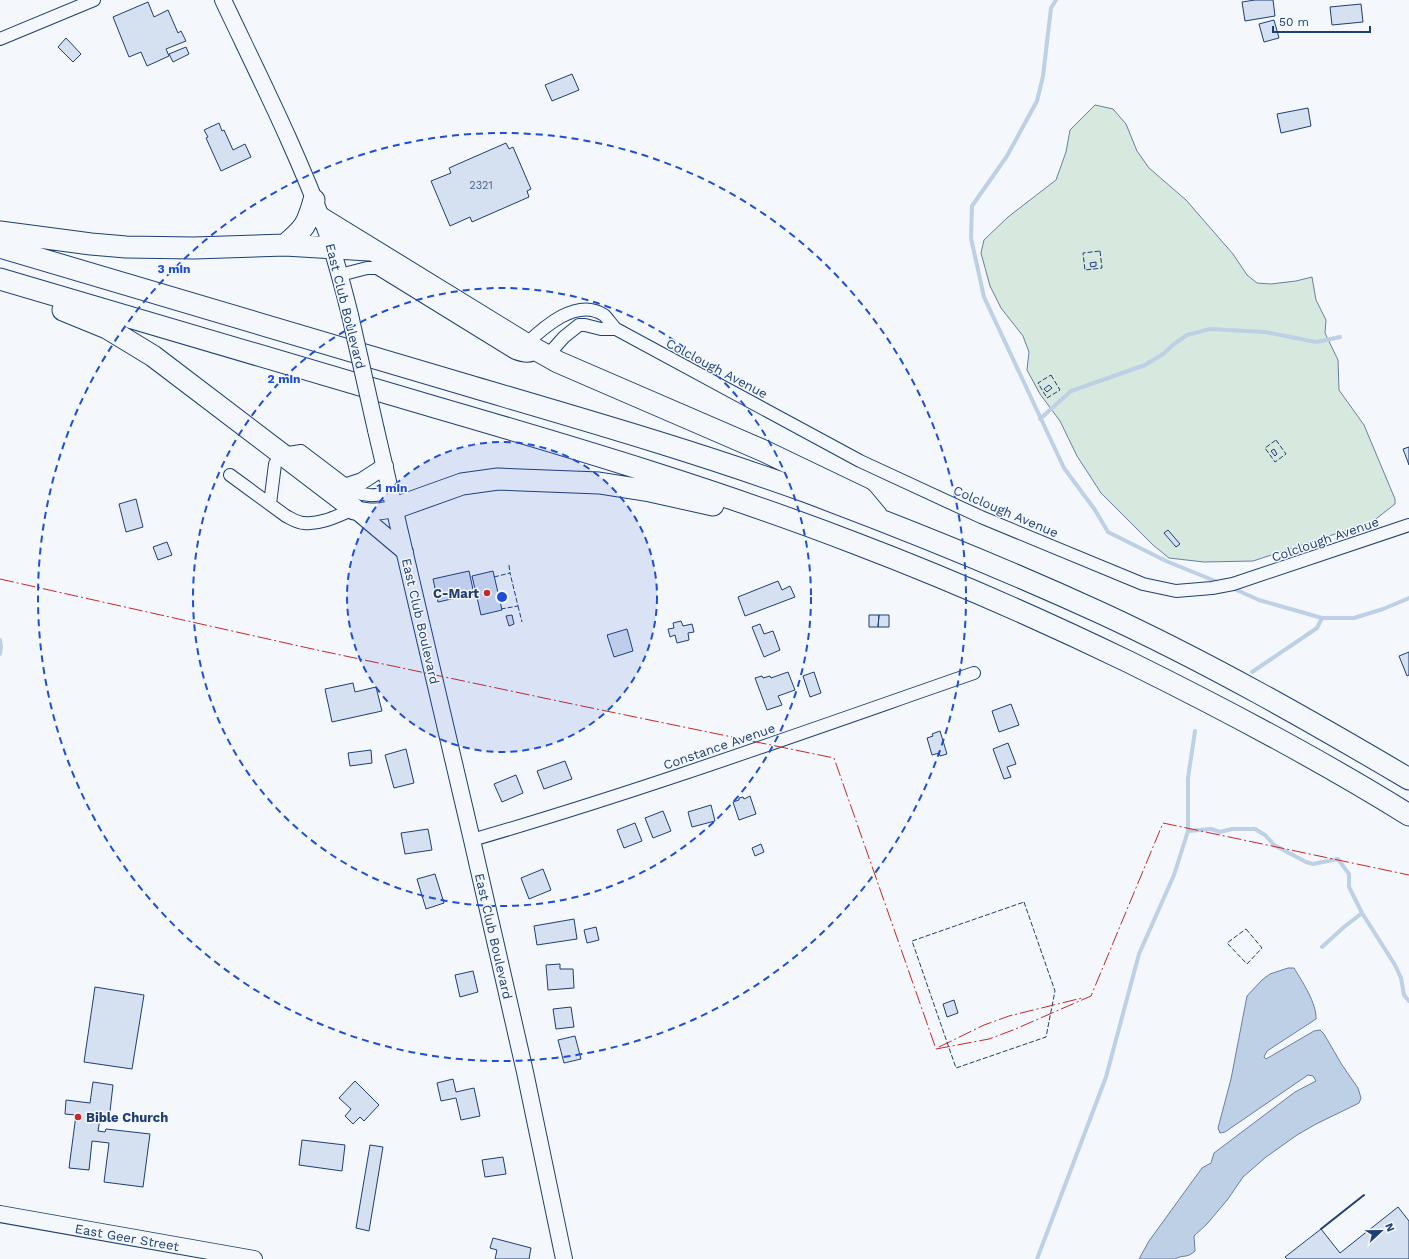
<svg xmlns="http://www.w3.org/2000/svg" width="1409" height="1259" font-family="'Work Sans',sans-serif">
<rect width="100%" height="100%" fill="#f4f7fb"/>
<path fill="#d7e8df" stroke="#687fa3" d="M1095,105l18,4 13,15 11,27 12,17 37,32 47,54 14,21 10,8 14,1 25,-3 16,-4 4,23 10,20 -1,13 13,27 1,30 25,35 31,74v5l-23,18 -119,39 -49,1 -35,-4 -16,-13 -52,-52 -24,-37 -17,-35 -20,-27 -13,-24 2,-18 -6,-16 -22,-28 -11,-22 -9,-33 3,-13 24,-23 48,-37 10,-28 4,-22z"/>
<path fill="#bed0e5" stroke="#687fa3" d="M1288,968h6c8,13 23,36 22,51l-49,32 -3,6 2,2 48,-28 6,-1 4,4 18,31 16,23 3,10 -2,5 -8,4 -35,17 -19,11 -31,22 -23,20 -15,22 -21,25 -13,12 1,15c-9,8 -11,3 -20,8h-36l10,-18 53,-73 9,-5 3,-10 81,-61 21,-11 -3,-5 -5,-1 -83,57 -5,1 -2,-5 13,-49 16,-83 15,-16 8,-6z"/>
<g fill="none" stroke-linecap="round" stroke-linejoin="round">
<path stroke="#bed0e5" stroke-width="4" d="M1056,0l-5,8 -8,68 -6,25 -30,55 -35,50 -1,32 13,59 80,171 31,42 13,22 58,29 54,22
M1040,419l31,-28 74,-26 18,-11 11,-10 13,-9 23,-6 55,3 51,10 24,-5
M1230,587l29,13 63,18h32l29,-9 26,-11
M0,640l1,6 -1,8
M1252,672l65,-44 5,-10
M1188,831l23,-2 9,3 12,-3h23l10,6 9,10 32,17 7,2 25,-5 11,15v13l13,26 33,52 6,13 3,17 5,6
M1322,947l22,-20 18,-14
M1037,1259l69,-182 33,-123 35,-79 14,-44v-53l7,-47"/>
</g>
<path fill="#d5e0f0" stroke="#1d3f73" d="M1255,0h18l2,16 -30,5 -3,-19z
M148,2l6,15 14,-7 10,23 3,-2 5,10 -20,8 3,7 -22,10 -6,-14 -12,5 -16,-40z
M1361,4l2,18 -31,3 -2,-18z
M1274,20l5,18 -15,4 -5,-18z
M66,38l15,16 -8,8 -15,-15z
M186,47l3,7 -16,8 -4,-8z
M572,74l7,16 -27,11 -7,-16z
M1308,108l3,18 -30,7 -4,-19z
M219,123l3,8 2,-1 9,20 12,-6 6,13 -30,14 -15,-33 2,-1 -4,-7z
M506,143l3,6 4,-2 18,42 -4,2 2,6 -57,25 -2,-5 -20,9 -19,-45 20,-8 -2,-5z
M1096,262v4l-5,1 -1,-4z
M1049,385l3,3 -5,4 -3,-3z
M1409,447v18l-6,-16z
M1274,449l3,5 -2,2 -4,-5z
M136,499l7,28 -17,5 -7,-28z
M1168,530l12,14 -4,3 -12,-14z
M167,542l5,13 -14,5 -5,-13z
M469,571l5,23 -36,8 -5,-23z
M493,571l9,39 -21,5 -9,-39z
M778,581l4,9 8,-4 5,11 -50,19 -7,-19z
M512,615l2,9 -5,2 -3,-10z
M869,615h10l-1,12h-9z
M879,615h10v12h-11z
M681,621l2,5 9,-2 2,8 -6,1 1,7 -12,3 -2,-8 -5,2 -2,-8 6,-1 -1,-5z
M760,624l4,10 9,-3 7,19 -16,7 -12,-30z
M627,629l6,22 -19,6 -7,-22z
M1409,652v23l-2,1 -8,-20z
M788,672l7,18 -17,6 4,9 -15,5 -12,-32 7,-2 1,2 7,-2 1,2z
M814,672l7,21 -11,4 -7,-21z
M353,683l2,9 21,-5 6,24 -50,11 -7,-33z
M1011,704l8,21 -20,7 -7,-21z
M940,731l7,23 -7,2 -1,-3 -7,2 -5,-17 6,-2 -1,-2z
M1008,743l8,21 -9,3 4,10 -7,2 -11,-30z
M406,749l8,34 -20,5 -9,-33z
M371,750l1,13 -22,3 -2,-13z
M565,761l7,18 -28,10 -7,-18z
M516,775l7,18 -21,9 -8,-18z
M750,796l6,18 -17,6 -6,-18 6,-2v-2l4,-1 1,2z
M711,805l4,16 -23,6 -4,-15z
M663,811l8,20 -18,7 -8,-20z
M635,823l7,18 -18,7 -7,-18z
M428,829l4,21 -27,4 -4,-21z
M761,844l3,8 -9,4 -3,-8z
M543,869l8,21 -22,9 -8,-21z
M435,874l9,29 -18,6 -9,-30z
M574,919l3,20 -40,6 -3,-19z
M596,927l3,13 -12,3 -3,-13z
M560,964v5h13l1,19 -26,2 -2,-25z
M473,971l5,21 -18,5 -5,-22z
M95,987l49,8 -12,74 -48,-7z
M954,1000l4,13 -11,4 -4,-13z
M571,1007l3,20 -18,2 -3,-20z
M575,1036l6,23 -17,4 -6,-23z
M453,1079l3,13 18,-4 6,28 -19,4 -5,-22 -15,3 -4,-18z
M355,1081l24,24 -15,16 -4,-4 -7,7 -8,-8 6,-7 -12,-11z
M93,1082l20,3 -4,35 -9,-1 -2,12 7,1 1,-3 44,5 -7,53 -39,-5 5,-39 -17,-2 -3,29 -20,-2 7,-53 -11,-1 1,-14 24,3z
M302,1140l43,5 -3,26 -43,-6z
M370,1145l13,2 -14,84 -13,-3z
M503,1157l3,17 -21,3 -3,-17z
M1398,1207l11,14v38h-122l-2,-2 36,-28 19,24z
M493,1238l38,10 -2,11h-34l2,-9 -7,-2z"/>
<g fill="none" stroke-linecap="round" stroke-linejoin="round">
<defs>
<path id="street" d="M0,39l94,-39
M340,275l27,-7h10l138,85c8,3 16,5 23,-2
M526,344c18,-17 51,-47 78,-29 4,4 8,10 12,14l244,132 121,56 162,67 33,7 36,-3 21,-4 176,-59
M547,356l17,-19 15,-12h6l16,4h15
M230,475l56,41c6,3 12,7 18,7 17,2 35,-8 50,-14
M270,504l5,-40 7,-10 19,-3 54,41c14,5 22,3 36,1
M472,840c170,-49 335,-109 502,-167"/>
<path id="secondary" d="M223,0c36,76 75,153 104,233 9,27 16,54 23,82
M376,430l96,410 53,232 39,187
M347,486l15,-5 23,-15
M354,509l51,43
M354,509c16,3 25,4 41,-1
M0,1214l254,45"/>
<path id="highway" d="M321,218l205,126 32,18 206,89 98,47 15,18
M0,232l91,12 35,3 68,1 91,-3 84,5
M285,245c20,-17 22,-20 29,-45
M0,247c158,47 316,93 473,140 112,33 224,65 334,105 99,37 198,77 294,121 106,49 208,107 308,166
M0,279c146,43 292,86 438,129 141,41 282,83 419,136 92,35 183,75 272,118 95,47 190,97 280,153
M63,310l44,18 46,28 201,153
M395,508l67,-24 36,-5 101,4 51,8 63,14"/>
</defs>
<use href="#street" stroke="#1d3f73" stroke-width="14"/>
<use href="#secondary" stroke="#1d3f73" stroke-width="18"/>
<use href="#highway" stroke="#1d3f73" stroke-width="23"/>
<use href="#street" stroke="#f4f7fb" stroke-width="12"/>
<use href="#secondary" stroke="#f4f7fb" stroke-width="16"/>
<use href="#highway" stroke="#f4f7fb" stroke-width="21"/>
<defs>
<path id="secondary-bridge" d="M350,315l26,115"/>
</defs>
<use href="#secondary-bridge" stroke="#1d3f73" stroke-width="18" stroke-linecap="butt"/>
<use href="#secondary-bridge" stroke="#f4f7fb" stroke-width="16"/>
<path stroke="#1d3f73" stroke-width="1" stroke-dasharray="5 2" stroke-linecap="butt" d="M1100,251l2,17 -17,2 -2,-17z
M1051,375l9,15 -13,8 -9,-15z
M1276,440l10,14 -11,8 -10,-14z
M509,565l1,8
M494,577l16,-4 8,33 -17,3
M518,606l4,16
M1024,902l31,89 -9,46 -90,31 -44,-127z
M1246,929l16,19 -15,16 -20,-21z"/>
<path stroke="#1d3f73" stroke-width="2" d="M1321,1229l43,-34"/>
<path stroke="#c62828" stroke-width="1" stroke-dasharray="14 3 2 3" stroke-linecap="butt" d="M0,579l317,71 260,55 257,53 102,291
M939,1047l45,-22 25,-9 73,-18
M936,1049l53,-10 24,-9 78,-34 72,-173 246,52"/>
</g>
<circle cx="502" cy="597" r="155" fill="#1d4ed8" fill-opacity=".12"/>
<g fill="none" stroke="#1d4ed8" stroke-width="2" stroke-dasharray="7 5">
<circle cx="502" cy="597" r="155"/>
<circle cx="502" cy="597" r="309"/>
<circle cx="502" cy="597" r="464"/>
</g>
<g fill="#c62828" stroke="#f4f7fb" stroke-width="1.5">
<circle cx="487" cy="593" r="4"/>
<circle cx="78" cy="1117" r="4"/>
</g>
<g text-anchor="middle" stroke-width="3" stroke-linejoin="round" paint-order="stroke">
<g font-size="11" fill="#4b6792">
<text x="481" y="189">2321</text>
</g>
<g font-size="13" fill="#1d3f73" stroke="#f4f7fb">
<text transform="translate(346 306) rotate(76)" y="5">East Club Boulevard</text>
<text transform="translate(717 368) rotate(28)" y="5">Colclough Avenue</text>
<text transform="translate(1006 511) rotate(23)" y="5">Colclough Avenue</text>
<text transform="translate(1325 539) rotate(-19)" y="5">Colclough Avenue</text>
<text transform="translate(421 621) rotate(77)" y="5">East Club Boulevard</text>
<text transform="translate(719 746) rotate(-19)" y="5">Constance Avenue</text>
<text transform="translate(494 936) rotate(77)" y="5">East Club Boulevard</text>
<text transform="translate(127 1237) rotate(10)" y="5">East Geer Street</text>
</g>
<g font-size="13" font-weight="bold" fill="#1d3f73" stroke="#f4f7fb" text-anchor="end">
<text x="479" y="598">C-Mart</text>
<text x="86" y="1122" text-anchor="start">Bible Church</text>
</g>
</g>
<circle cx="502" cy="597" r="6" fill="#1d4ed8" stroke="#f4f7fb" stroke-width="2"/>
<g font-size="12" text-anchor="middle" font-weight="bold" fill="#1d4ed8" stroke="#f4f7fb" stroke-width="3" stroke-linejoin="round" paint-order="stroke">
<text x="174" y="273">3 min</text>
<text x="284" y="383">2 min</text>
<text x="392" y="492">1 min</text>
</g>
<g transform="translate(1381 1231) rotate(68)" stroke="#f4f7fb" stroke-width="3" paint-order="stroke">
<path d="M0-3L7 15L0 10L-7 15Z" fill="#1d3f73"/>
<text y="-6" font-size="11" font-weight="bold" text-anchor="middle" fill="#1d3f73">N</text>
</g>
<path d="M1273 26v6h97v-6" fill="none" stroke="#1d3f73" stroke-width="2"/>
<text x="1279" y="26" font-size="12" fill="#1d3f73" stroke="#f4f7fb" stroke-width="3" paint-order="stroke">50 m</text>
</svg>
